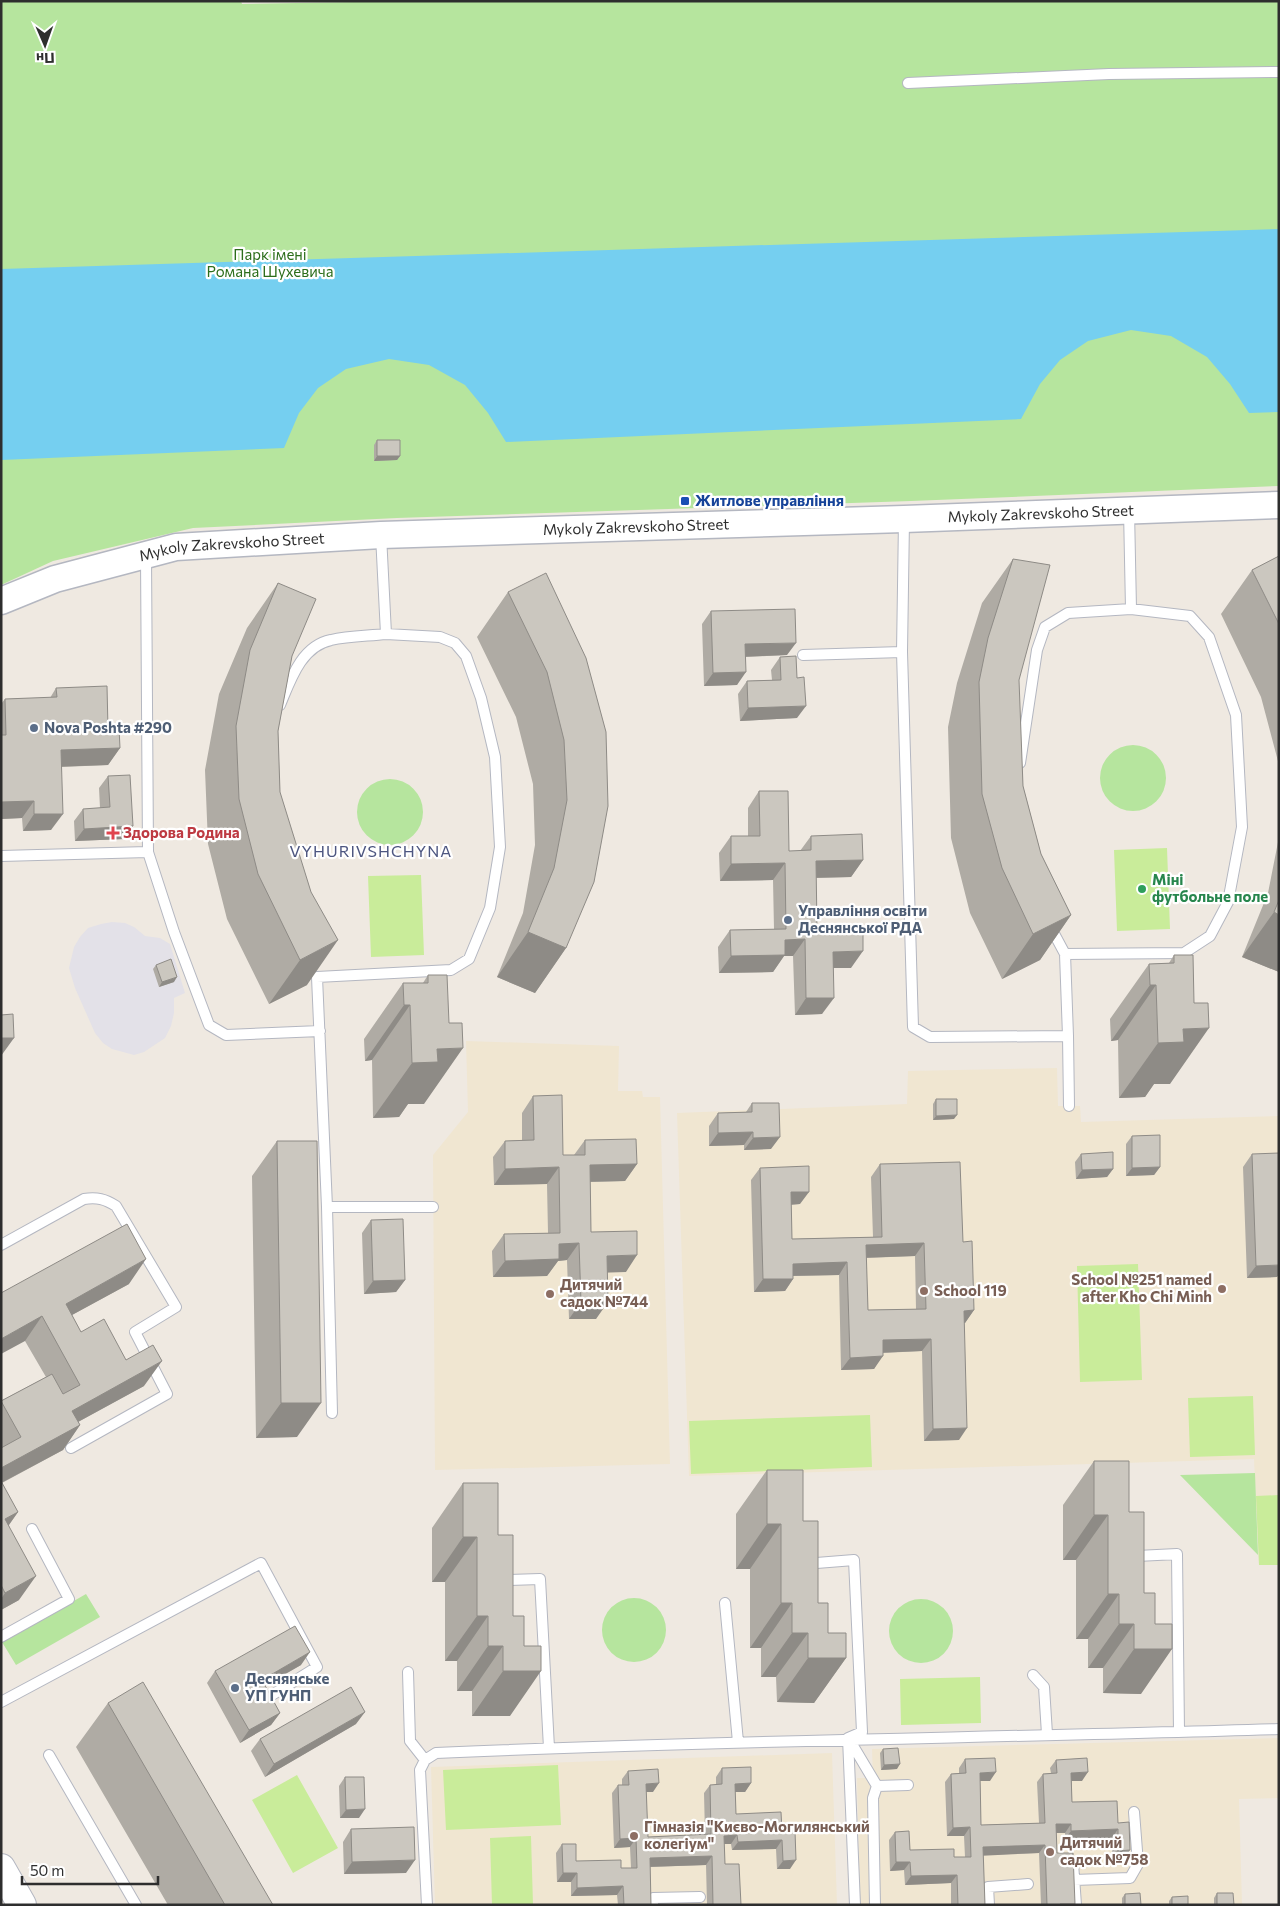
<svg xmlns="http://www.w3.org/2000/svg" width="1280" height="1906" font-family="Commissioner,sans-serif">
<rect width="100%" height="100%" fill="#efe9e1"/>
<path fill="#e3e1e8" d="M112,922l13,1 9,4 11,9 15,2 10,6 15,49 -11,5v15l-3,13 -6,12 -21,14 -10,3 -22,-6 -9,-6 -8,-10 -20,-45 -6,-20 5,-21 6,-10 8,-9 13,-4z"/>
<path fill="#f0e6d1" d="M466,1041l153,5 -1,45h24l1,6h17l10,367 -235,6 -2,-315 35,-43z
M1057,1068l1,38h22l1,16 198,-6v449h-20l-5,-106 -565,17 -12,-363 230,-9 1,-33z
M1279,1738v60l-40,1 3,106h-382l-3,-127h16l-1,-29z
M832,1753l5,152h-402l-4,-138z"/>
<path fill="#b6e59e" d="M1,1h240l1,3 170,-3h867v485l-368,15 -514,17 -204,10 -140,33 -52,24z
M1100 778a33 33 0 1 1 66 0a33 33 0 1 1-66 0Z
M357 812a33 33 0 1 1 66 0a33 33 0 1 1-66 0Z
M1255,1473l3,82 -78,-80z
M86,1594l14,23 -84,48 -14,-23z
M602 1630a32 32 0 1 1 64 0a32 32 0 1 1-64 0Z
M889 1631a32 32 0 1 1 64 0a32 32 0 1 1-64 0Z"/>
<path fill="#c9ec9a" d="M1167,848l3,81 -53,2 -3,-81z
M421,875l3,80 -53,2 -3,-81z
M1138,1264l4,116 -62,2 -3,-116z
M1253,1396l2,59 -65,2 -2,-59z
M870,1415l2,52 -181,7 -2,-53z
M1279,1495v70h-20l-3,-69z
M980,1677l1,46 -80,2 -1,-46z
M558,1765l3,60 -115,5 -3,-60z
M297,1775l41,73 -45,25 -41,-73z
M531,1836l2,69h-41l-2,-67z"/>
<path fill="#75cff0" d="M1279,229v183l-30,1 -19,-29 -23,-27 -36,-21 -40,-6 -43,11 -28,19 -20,24 -19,35 -515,23 -18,-29 -23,-28 -36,-20 -40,-6 -43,10 -28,19 -19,25 -15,35 -283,12v-191z"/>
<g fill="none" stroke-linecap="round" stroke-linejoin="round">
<defs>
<path id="service" d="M908,83l201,-9 170,-2
M1129,510l2,99
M904,520l-2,132 11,375 17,10 138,-1 -3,-82 -15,-28
M146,557l2,295 26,80 35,93 17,10 94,-4
M803,655l99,-3
M280,705c10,-24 21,-59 51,-65 17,-4 37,-4 55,-6
M1020,763l17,-113 8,-23 23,-14 63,-4 59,7 19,21 27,78 6,112 -14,75 -18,34 -26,17 -119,1
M1,856l147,-4
M1068,1036l1,70
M327,1207h106
M1,1245l83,-46c13,-2 21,0 32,7l60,101 -41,25 32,62 -96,54
M332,1413l-5,-206 -10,-230 134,-7 18,-11 21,-51 10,-61 -5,-90 -14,-59 -15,-42 -11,-13 -15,-6 -54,-3 -5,-99
M1137,1556l40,-2 2,178
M804,1564l50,-4 8,172 -14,6 7,167
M509,1580l31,-1 9,169
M725,1603l13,139
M1,1637l68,-38 -37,-70
M408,1672l2,69 15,19
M1033,1675l11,12 3,47
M1,1702l260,-139 56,104 -45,28
M849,1739l28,47
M49,1755l87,150
M1073,1863l3,42
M1074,1880l56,-2 8,-14 -4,-52
M427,1905l-7,-135 5,-10 11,-7c281,-13 562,-15 843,-24
M653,1905v-7l47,-1
M875,1905l-2,-107 4,-12 31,-1
M989,1905l-1,-18 40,-3"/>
<g id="tertiary">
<path id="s1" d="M1,601l54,-22 121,-32 205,-12 523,-16 375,-14"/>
</g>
<path id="secondary" d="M1,1868l21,37"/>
</defs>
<use href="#service" stroke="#b4b7c1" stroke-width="12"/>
<use href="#tertiary" stroke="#b4b7c1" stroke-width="29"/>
<use href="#secondary" stroke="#b4b7c1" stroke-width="30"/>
<use href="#service" stroke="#fff" stroke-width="10"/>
<use href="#tertiary" stroke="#fff" stroke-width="26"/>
<use href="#secondary" stroke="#fff" stroke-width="28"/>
</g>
<path fill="#afaba4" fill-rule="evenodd" d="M377,440l23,16 -3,4 -23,1v-16z
M1279,556v214v-5l-18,-68 -40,-83 31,-44z
M1013,559l10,227 18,68 30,61 -31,45 -38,19 -32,-66 -19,-75 -3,-111 9,-44 25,-80z
M278,583l14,73 -14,75 2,61 27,193 -38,19 -42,-85 -19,-75 -3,-74 14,-76 28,-66z
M508,592l78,66 -20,290 -31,45 -38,-16 26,-64 12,-68 -2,-61 -17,-67 -39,-80z
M711,611l76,44 -42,2 -8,28 -33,1 -2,-62z
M780,657l17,21v40l-57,3 -2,-27 9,-13 25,-1 -1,-10z
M56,688l52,41 12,19 -12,17 -46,2 -11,63 -28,1 -1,-13 -21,1v-115l4,-5 45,-1z
M108,776l25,50 -9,13 -49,2 -1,-20 9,-12 17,-1 -1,-20z
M759,791l30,60h11l11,-15 52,24 -12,17 -35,1 1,50 34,40h-18l-11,46 -27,1 -2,-59h-9l-11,16 -54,1 -1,-26 12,-17 44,-1 -1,-49 -53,1 -1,-28 12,-17h17v-28z
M1279,837v135l-37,-15 26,-64z
M1174,955l-4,129h-16l-9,13 -26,1 -1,-58 -7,1 -1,-22 39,-55 20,-1z
M156,965l18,17 -15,5 -6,-18z
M428,975l-4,129h-16l-9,13 -26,1 -1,-58 -7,1 -1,-22 39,-56h20z
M533,1096l30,59h11l11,-15 52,24 -12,17 -35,1 1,50 35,40h-19l-11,47h-27l-2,-59 -9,1 -11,15 -54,1 -1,-26 12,-17 44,-1 -1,-49 -53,1 -1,-28 12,-16 17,-1v-27z
M936,1099l18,20 -21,1v-16z
M752,1103l19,46 -27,1v-5l-35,1v-20l9,-13 28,-1z
M1132,1136l28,31 -6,8 -28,1v-32z
M277,1141l20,296 -41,1 -4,-262z
M1081,1154l32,15 -6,8 -31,2 -1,-17z
M1252,1154l25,123 -30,1 -4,-111z
M880,1164l83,78 11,68 -9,13h-1l-5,117 -35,1 -2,-90 -39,2 -9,16 -33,1 -2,-95 -46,1v3l-8,12 -31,1 -3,-112 9,-12 40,36 -9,1 1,34 81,-2 -2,-60zM915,1256l1,53 -48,1 -2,-52z
M371,1220l34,60 -9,12 -32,2 -2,-61z
M129,1284l-57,31 9,17 45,28 18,26 -66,36 2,3 -17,25 -61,33 16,29 -9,13 10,75 -18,10v-209l45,-24 -21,-36 -24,-48z
M1094,1461l35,51 12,182 -38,-1v-25h-15v-29h-12v-79h-13v-55z
M767,1470l36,51 15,82 10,30 18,25 -32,45 -37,-1 -1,-25h-15v-29h-11v-79h-14v-55z
M463,1483l35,52 15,81 -3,100h-38v-25h-15v-30h-12v-79h-13v-54z
M301,1665l-36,21 15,27 -9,12 -31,18 -33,-60 8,-12z
M108,1703l165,202h-105l-92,-158z
M356,1724l-91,53 -14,-26 9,-12z
M883,1749l14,20 -16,1 -1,-17z
M965,1759l25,22h-10l1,44 58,-2 -2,-41 6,-8 8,-1 -1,-5 6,-8 26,21h-10v21l46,21 6,36h-12v-21l-47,1v-6h-9l1,20 18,51 -34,1 -2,-52 -56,2 2,50h-34v-22l-46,2 -1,-15 -14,1 -1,-31 6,-8 15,18 44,7h11l-1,-21h-17l-2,-54 6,-8 8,-1v-5z
M722,1768l29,15 -6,9h-10l1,22 46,17 8,38h-13l-1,-20 -44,1 -1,-6h-7l1,20 16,41h-34l-1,-40 -56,2 1,38h-33l-1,-10 -46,1v-14h-14l-1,-29 6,-9 14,17 45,7h10l-1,-21 -16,1 -2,-55 6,-8h4v-6l6,-8 25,21h-7l2,45 57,-2 -1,-42 6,-8h6v-8z
M345,1777l14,41h-19l-1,-32z
M351,1829l55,44 -62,1 -1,-32z
M1217,1893l17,12h-20v-7z
M1125,1894l16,11h-19v-7z
M1172,1897l16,8h-19v-4z"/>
<path fill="#8e8b86" d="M377,456h23l-3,4 -23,1z
M796,643l-9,12 -51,2 9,-13z
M746,672l-9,13 -33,1 9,-13z
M806,706l-9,12 -57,3 8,-13z
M120,748l-12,17 -59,2 12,-17z
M34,801l-12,17 -21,1v-17z
M34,814h29l-12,16 -28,1z
M133,826l-9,13 -49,2 9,-12z
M863,860l-12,17 -47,1 12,-17z
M785,863l-12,17 -53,1 11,-17z
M1274,912l5,3v57l-37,-15z
M1071,915l-31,45 -38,19 31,-45z
M528,932l38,16 -31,45 -38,-16z
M805,939l-12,17h-9l-11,16 -54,1 12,-17 54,-16z
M338,940l-31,45 -38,19 31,-44z
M863,951l-12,17h-30l12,-16z
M177,977l-3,5 -15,5 3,-5z
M1150,985h6l-38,55 -7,1z
M806,998h28l-12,16 -27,1z
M404,1005h6l-38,55 -7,1z
M1209,1028l-39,56h-16l-9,13 -26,1 39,-55 25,-14z
M1,1038h13l-13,18z
M463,1048l-39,56h-16l-9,13 -26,1 39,-55 25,-14z
M957,1115l-3,4 -21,1 3,-4z
M753,1132l-9,13 -35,1 9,-13z
M780,1137l-9,12 -27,1 9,-12z
M637,1164l-12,17 -47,1 12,-17z
M559,1167l-12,17 -53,1 11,-16z
M1160,1167l-6,8 -28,1 6,-8z
M1113,1169l-6,8 -31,2 6,-9z
M791,1192h18l-9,12 -18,1z
M579,1243l-12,17 -9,1 -11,15 -54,1 12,-16 54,-17z
M924,1243l-9,13 -58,2 9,-13z
M637,1255l-11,17 -31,1 12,-17z
M146,1259l-17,25 -81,44 18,-24z
M847,1262l-8,13 -55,1 9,-12z
M1279,1265v10l-2,2 -30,1 9,-12z
M763,1279h30l-8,12 -31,1z
M405,1280l-9,12 -32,2 9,-13z
M581,1302h27l-12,17h-27z
M974,1310l-9,13h-10l9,-12z
M42,1316l-17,25 -24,13v-15z
M931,1339l-9,12 -48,2 9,-13z
M883,1356l-9,13 -33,1 9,-12z
M162,1361l-18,25 -90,49 18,-24z
M281,1403h40l-24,34 -41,1z
M80,1425l-17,25 -62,33v-15z
M967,1428l-8,12 -35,1 9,-12z
M18,1512l-17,24 4,-17z
M1094,1515h14l-32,45h-13z
M767,1524h14l-31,45h-14z
M463,1537h14l-32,45h-13z
M36,1576l-17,24 -18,10v-11l4,-6z
M1108,1594h11l-31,45h-12z
M781,1603h11l-31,45h-11z
M477,1616h11l-31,45h-12z
M1119,1624h15l-31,44h-15z
M792,1633h16l-32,44h-15z
M488,1646h15l-31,45h-15z
M1134,1649h38l-31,45 -38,-1z
M310,1652l-9,13 -48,27 9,-12z
M808,1658h38l-32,45 -37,-1z
M503,1671h38l-31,45h-38z
M365,1712l-9,12 -91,53 9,-13z
M280,1713l-9,12 -31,18 9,-13z
M900,1764l-3,5 -16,1 3,-5z
M996,1772l-6,9h-16l6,-8z
M1088,1772l-6,9h-17l6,-8z
M659,1783l-6,9h-13l6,-8z
M751,1783l-6,9h-16l6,-8z
M365,1809l-6,9h-19l6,-8z
M1056,1824h15l-6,9h-15z
M970,1827l-6,9h-17l6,-8z
M1118,1829l-6,9 -47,1 6,-8z
M737,1835l-6,9h-13l6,-8z
M636,1838l-6,9 -16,1 6,-9z
M782,1840l-6,9 -44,1 6,-8z
M1045,1845l-6,8 -62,3 6,-9z
M1130,1850l-6,9h-12l6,-8z
M712,1856l-6,9 -62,2 6,-9z
M415,1860l-9,13 -62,1 8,-12z
M796,1860l-6,9h-13l6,-8z
M896,1862h14l-6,8 -14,1z
M563,1873h14l-6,9h-14z
M957,1875l-6,8 -46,2 6,-9z
M623,1886l-6,9 -46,1 6,-8z"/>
<path fill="#cbc7bf" stroke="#8e8b86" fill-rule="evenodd" d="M377,440h23v16h-23z
M1279,556v68l-27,-54z
M1013,559l37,6 -31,115 4,106 18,68 30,61 -38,19 -31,-66 -20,-74 -3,-112 9,-44z
M546,573l40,85 20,74 2,74 -14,76 -28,66 -38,-16 26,-64 13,-68 -3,-60 -17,-68 -39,-80z
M278,583l38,16 -24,57 -14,75 2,61 31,100 27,48 -38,20 -42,-86 -19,-75 -3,-73 14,-76z
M795,609l1,34 -51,1 1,28 -33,1 -2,-62z
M796,656l1,22 7,-1 2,29 -58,2 -1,-27 34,-1 -1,-23z
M107,686l1,43 11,-1 1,20 -59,2 2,64h-29v-13l-33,1v-67h5l-1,-36 52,-2 -1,-9z
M130,775l3,51 -49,3 -1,-20 27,-2 -2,-31z
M759,791h29l1,60 22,-1v-14l51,-2 1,26 -47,1 1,67 46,-1v24l-30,1 1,46h-28l-1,-59 -20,1v15l-54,1 -1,-26 56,-1 -1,-66 -54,1v-28h29z
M1279,900v15l-5,-3z
M1174,955h19l1,48h14l1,25 -26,1 1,13 -26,1 -2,-58h-6l-1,-21 25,-1z
M171,959l6,18 -15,5 -6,-17z
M428,975h19l2,48h13l1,25 -26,1 1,13 -26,1 -2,-58h-6l-1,-22h25z
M13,1014l1,24h-13v-23z
M562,1095l1,60h22v-15l51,-1 1,25 -47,1 1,67 46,-1v24l-30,1 1,46h-27l-2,-59 -20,1v15l-54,2 -1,-27 56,-1 -1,-66 -54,2v-28l29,-1 -1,-44z
M936,1099h21v16l-21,1z
M752,1103h27l1,34 -27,1v-6l-35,1v-20l34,-1z
M1160,1135v32l-28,1v-32z
M277,1141h40l4,262h-40z
M1113,1152v17l-31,1 -1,-16z
M1279,1153v112l-23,1 -4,-112z
M960,1162l3,80 9,-1 2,69 -10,1 3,117 -34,1 -2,-90 -48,1v16l-33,2 -3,-96 -54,2v15h-30l-3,-111 49,-2v26h-18l1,47 90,-2 -2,-73zM924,1243l2,66 -58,1 -2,-65z
M403,1219l2,61 -32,1 -2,-61z
M127,1224l19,35 -80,45 15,28 23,-13 22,41 27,-15 9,16 -90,50 8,14 -79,43v-20l20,-11 -20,-36 51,-27 11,20 17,-9 -38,-69 -41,23v-46z
M1094,1461h35v51h15v81h11v31h17v25h-38v-25h-15v-30h-11v-79h-14z
M767,1470h36v51h15v82h10v30h18v25h-38v-25h-16v-30h-11v-79h-14z
M1,1481l17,31 -13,7 31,57 -31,17 -4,-8z
M463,1483h35v52h15v81h11v30h17v25h-38v-25h-15v-30h-11v-79h-14z
M295,1626l15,26 -48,28 18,33 -31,17 -34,-59z
M143,1682l130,223h-48l-117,-202z
M351,1687l14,25 -91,52 -14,-25z
M898,1748l2,16 -16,1 -1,-16z
M995,1758l1,14 -16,1 1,52 64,-2 -2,-49 14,-1 -1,-13 31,-2 1,14 -17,1 1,29 45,-1 1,22 11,-1 1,28 -12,1v-22l-47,2v-7h-15l1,29h16l2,51h-15v1h-19h6l-2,-60 -62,2 2,58h-27l-1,-30 -46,1 -1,-14h-14l-1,-30 14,-1 1,19 44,-1v8h17l-1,-30 -17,1 -2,-54 15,-1 -1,-14z
M751,1767v16l-16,1 1,30 45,-2 1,19h13l1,29 -13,1 -1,-21 -44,2 -1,-7 -13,1 1,28h14l2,41h-28l-1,-49 -62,2 1,47h-27l-1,-19 -46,2v-15h-14l-1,-29h14v17l45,-1v8h16l-1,-30 -16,1 -2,-54h11l-1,-14 30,-2 1,14 -13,1 2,53 63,-3 -1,-49 12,-1v-16z
M345,1777h19l1,32 -19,1z
M414,1827l1,33 -63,2 -1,-33z
M1140,1893l1,12h-16v-11z
M1217,1893h16l1,12h-17z
M1188,1896v9h-16v-8z"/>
<rect fill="#1a4fb4" stroke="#fff" stroke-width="2" x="680" y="496" width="10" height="10" rx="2.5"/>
<g fill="#5c6f8a" stroke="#fff" stroke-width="2">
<circle cx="34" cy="728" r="5"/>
<circle cx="788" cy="920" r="5"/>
<circle cx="235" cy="1688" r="5"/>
</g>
<path fill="#e0444e" stroke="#fff" stroke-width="2" d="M110.5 825.5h5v5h5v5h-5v5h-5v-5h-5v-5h5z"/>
<circle fill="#2e9e5b" stroke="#fff" stroke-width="2" cx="1142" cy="889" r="5"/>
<g fill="#8d6e63" stroke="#fff" stroke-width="2">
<circle cx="1222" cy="1289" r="5"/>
<circle cx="924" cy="1291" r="5"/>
<circle cx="550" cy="1294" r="5"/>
<circle cx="634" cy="1836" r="5"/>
<circle cx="1050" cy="1852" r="5"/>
</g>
<g text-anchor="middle" stroke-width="4.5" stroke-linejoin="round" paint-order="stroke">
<g font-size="15" fill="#2c6e1b" stroke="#fff">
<text x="270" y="260">Парк імені<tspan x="270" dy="17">Романа Шухевича</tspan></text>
</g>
<g font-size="15" font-weight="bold" fill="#164399" stroke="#fff" text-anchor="start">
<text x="695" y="506">Житлове управління</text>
</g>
<g font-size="15" fill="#2e2e2e" stroke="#fff">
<text dy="5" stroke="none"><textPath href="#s1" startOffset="1049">Mykoly Zakrevskoho Street</textPath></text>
<text dy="5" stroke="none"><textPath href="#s1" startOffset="644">Mykoly Zakrevskoho Street</textPath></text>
<text dy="5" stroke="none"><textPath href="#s1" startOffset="239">Mykoly Zakrevskoho Street</textPath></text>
</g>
<g font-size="15" font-weight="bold" fill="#4e5e75" stroke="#fff" text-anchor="start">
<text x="44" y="733">Nova Poshta #290</text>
<text x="798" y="916">Управління освіти<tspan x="798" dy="17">Деснянської РДА</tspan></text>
<text x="245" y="1684">Деснянське<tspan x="245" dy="17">УП ГУНП</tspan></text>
</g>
<g font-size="15" font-weight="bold" fill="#be3a42" stroke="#fff" text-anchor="start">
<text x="123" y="838">Здорова Родина</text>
</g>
<g font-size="15" font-weight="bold" fill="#27864d" stroke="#fff" text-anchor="start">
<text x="1152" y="885">Міні<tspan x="1152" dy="17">футбольне поле</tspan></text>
</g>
<g font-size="15" font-weight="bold" fill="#785e54" stroke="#fff" text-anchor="start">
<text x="1212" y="1285" text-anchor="end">School №251 named<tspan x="1212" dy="17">after Kho Chi Minh</tspan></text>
<text x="560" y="1290">Дитячий<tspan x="560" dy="17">садок №744</tspan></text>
<text x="934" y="1296">School 119</text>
<text x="644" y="1832">Гімназія "Києво-Могилянський<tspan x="644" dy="17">колегіум"</tspan></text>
<text x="1060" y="1848">Дитячий<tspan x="1060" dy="17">садок №758</tspan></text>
</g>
<g font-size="16" letter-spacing="1" fill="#4d5680" stroke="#fff">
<text x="371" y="857">VYHURIVSHCHYNA</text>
</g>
</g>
<rect width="1280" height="1906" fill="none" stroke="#2e2e2e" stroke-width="5"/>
<g transform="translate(45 45) rotate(178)" stroke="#ffffff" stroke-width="4" paint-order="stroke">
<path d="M0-4L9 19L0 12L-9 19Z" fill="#2e2e2e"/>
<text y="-8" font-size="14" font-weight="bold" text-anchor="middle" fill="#2e2e2e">Пн</text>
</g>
<path d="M22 1876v8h136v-8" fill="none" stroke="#2e2e2e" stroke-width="2.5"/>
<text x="30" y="1876" font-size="15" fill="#2e2e2e" stroke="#ffffff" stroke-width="4" paint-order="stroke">50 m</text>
</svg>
